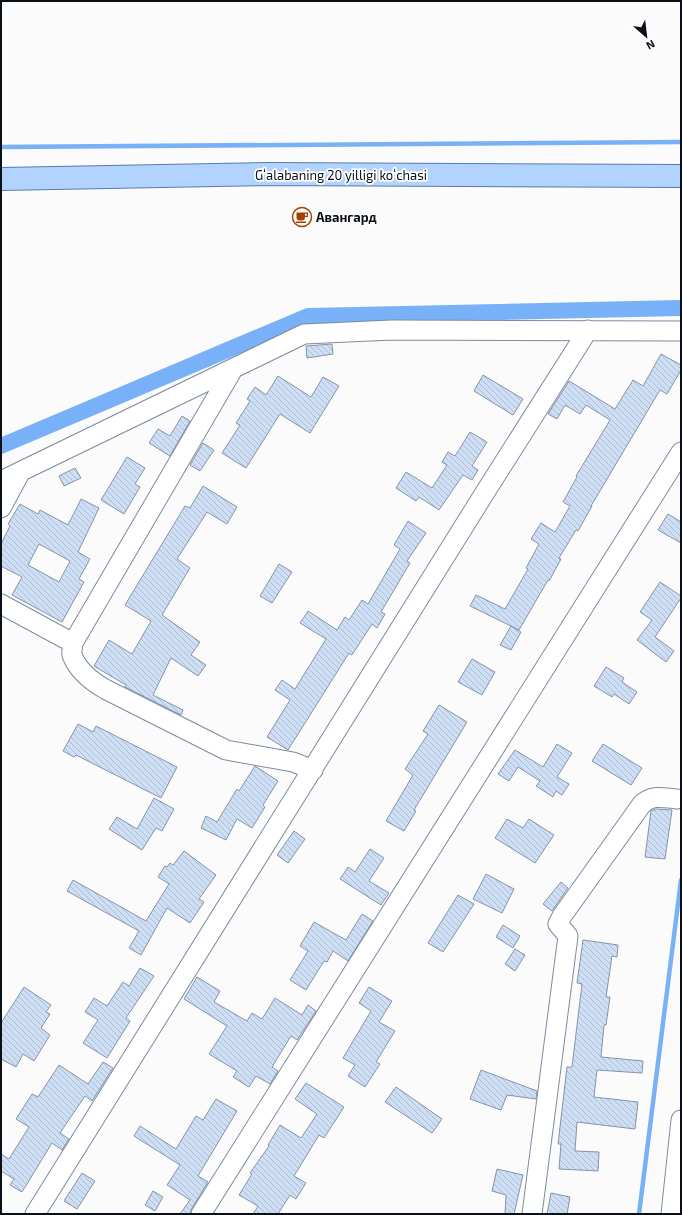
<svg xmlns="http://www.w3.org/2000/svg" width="682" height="1215" font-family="'Exo 2',sans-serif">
<defs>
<pattern id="building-back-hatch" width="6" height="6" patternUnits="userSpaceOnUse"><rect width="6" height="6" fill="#cedff5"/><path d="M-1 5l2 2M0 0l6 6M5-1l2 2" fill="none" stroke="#b0bed1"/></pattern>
</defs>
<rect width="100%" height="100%" fill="#fbfbfb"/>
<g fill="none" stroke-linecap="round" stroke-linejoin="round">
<path stroke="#78b1f8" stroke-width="4.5" d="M1,147l680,-5
M639,1214l42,-334"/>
<path stroke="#78b1f8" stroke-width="16" d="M1,446l307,-130 373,-8"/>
</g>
<path fill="url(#building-back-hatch)" stroke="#8494a9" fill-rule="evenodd" d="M332,344l1,10 -26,4 -1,-12z
M661,354l20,11v5l-14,24 -7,-4 -69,116h1l-14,25 -2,-1 -17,28 2,1 -12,22 -1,-1 -29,50 -49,-24 6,-11 29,14 23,-40 -2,-1 13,-24 -8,-5 10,-16 14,9 15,-26 -7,-4 14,-25 -1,-1 34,-56 -24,-15 -6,9 -15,-9 -8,14 -9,-5 21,-33 46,28 18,-29 10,6z
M483,375l40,24 -10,16 -39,-24z
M278,376l33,21 12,-20 16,9 -29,47 -30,-19 -34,54 -24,-15 18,-28 -4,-2 14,-22 -3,-2 8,-12 11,8z
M182,416l8,5 -20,35 -21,-13 9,-14 12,7z
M470,432l17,10 -15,24 6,4 -6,10 -9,-5 -24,35 -20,-13 -3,4 -20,-13 10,-16 26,16 15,-23 -5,-3 6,-10 7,4z
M203,443l11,7 -14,21 -10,-6z
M127,457l18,11 -10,16 5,3 -16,27 -23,-14z
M75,468l6,10 -17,8 -5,-10z
M203,486l34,21 -10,17 -20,-12 -30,47 13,9 -28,47 38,27 -9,13 15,10 -8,11 -27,-18 -18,37 30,15 -2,5 -56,-28 1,-2 -32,-19 15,-26 23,14 19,-33 -26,-16 60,-99 5,2z
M81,499l18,9 -21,44 12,7 -11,20 5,3 -22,40 -50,-27 10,-18 -21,-11v-22l9,-18 -2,-2 12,-20 18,10 2,-4 28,15zM39,544l31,17 -11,21 -31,-17z
M668,514l13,8v21l-23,-13z
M408,521l18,12 -19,28 3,2 -29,49 4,2 -8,14 -5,-4 -20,31 -3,-2 -61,97 -21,-13 23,-37 -15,-10 7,-10 13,9 31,-50 -26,-16 8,-12 29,19 8,-13 4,3 13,-20 6,4 32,-55 -6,-4z
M279,564l13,8 -20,31 -12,-7z
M660,582l21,14v2l-26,39 19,14 -8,11 -29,-22 15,-20 -12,-8z
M511,626l10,6 -10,18 -11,-5z
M472,659l23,13 -13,23 -24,-13z
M606,667l18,11 -2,4 15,10 -8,12 -15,-10 -2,3 -18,-11z
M439,705l28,17 -53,88 2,1 -12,20 -18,-10 27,-46 -8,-6 23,-35 -5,-3z
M78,724l15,8 3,-6 81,41 -16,31 -85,-43 -2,2 -11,-6z
M557,744l15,9 -15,24 12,7 -7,11 -6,-4 -3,6 -17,-11 4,-5 -22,-14 -9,14 -11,-7 17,-24 28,17z
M603,744l39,24 -11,17 -39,-24z
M255,766l23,15 -15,24 2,2 -13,21 -15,-9 -11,21 -25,-12 5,-12 11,6 20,-33 2,2z
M154,798l20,11 -12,22 -6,-3 -14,22 -33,-21 8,-12 20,12z
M656,809l16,1 -7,49 -20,-2 6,-46z
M507,819l16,9 6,-9 25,16 -19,28 -40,-25z
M294,831l11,8 -17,24 -11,-8z
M370,849l14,9 -15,23 20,12 -8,12 -41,-26 8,-12 7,5z
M184,851l32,24 -17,24 5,3 -14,21 -23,-15 -26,47 -12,-7 10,-17 -72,-40 6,-11 73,41 23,-37 -11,-7 7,-11 2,1 3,-4 3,2z
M486,874l28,15 -12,24 -29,-14z
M561,882l7,6 -16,23 -9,-7z
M458,895l16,9 -31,48 -15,-9z
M362,914l11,7 -25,40 -15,-10 -6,11 -3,-1 -18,29 -16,-10 18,-29 -8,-5 14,-24 32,18z
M503,925l17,11 -7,12 -17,-11z
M583,940l35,5 -1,12 -5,-1 -6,41h4l-4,28h-2l-3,32 42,4 -1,12 -45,-3 -3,27 44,5 -3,27 -58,-7 -2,29 24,1 -1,19 -39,-2 2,-25h-3l9,-77h5l10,-83 -5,-1z
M515,949l10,6 -10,16 -10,-7z
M140,968l14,8 -28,42 4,3 -23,37 -24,-15 15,-23 -13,-8 9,-14 13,8 16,-24 6,4z
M197,977l23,14 -6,11 33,19 5,-8 10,6 13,-21 27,17 6,-10 8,6 -19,29 -6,-4 -19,31 6,4 -8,13 -14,-8 -7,11 -16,-10 4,-6 -28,-17 18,-28 -43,-27z
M24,987l27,18 -5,7 4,2 -9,14 9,7 -16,26 -11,-7 -7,13 -15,-8v-36z
M369,987l23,14 -13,21 16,9 -19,31 4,2 -15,23 -17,-11 7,-11 -12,-7 28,-47 -12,-8z
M103,1062l10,6 -21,33 -7,-5 -25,37 9,6 -7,11 -10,-7 -30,49 -12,-7 4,-6 -13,-8v-17l8,5 20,-32 -13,-8 16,-25 6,3 21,-32 29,19z
M481,1070l56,21 -1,8 -29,-4 -6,15 -31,-11z
M306,1083l38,24 -20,31 -5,-3 -25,41 12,7 -10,16 -6,-4 -12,19h-25l5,-8 -19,-11 13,-21 -2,-1 19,-27 -1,-1 12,-20 21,13 16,-24 -22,-15z
M396,1087l46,32 -10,14 -47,-31z
M216,1099l21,12 -39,65 10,6 -16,26 -2,6h-10l10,-14 -23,-15 13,-20 -46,-29 6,-10 36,23 20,-33 7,4z
M497,1169l26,6 -9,39h-9l1,-19 -14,-4z
M82,1173l13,8 -18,28 -13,-8z
M153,1191l10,6 -8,14 -10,-6z
M551,1193l19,4 -3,17h-20z"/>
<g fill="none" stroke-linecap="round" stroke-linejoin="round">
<defs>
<path id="minor" d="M1,481l303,-147 88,-4 289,1
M1,508l20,-37
M1,604l72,39c0,3 -2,9 -1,12 6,16 19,26 33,34l121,61 67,12 20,8
M73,643l160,-274
M35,1214l449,-720 104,-164
M201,1214l480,-762
M532,1214l36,-278 -10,-12 4,-8 80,-112c11,-10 21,-6 35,-5
M671,1214l10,-94"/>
<path id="major" d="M1,179l268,-5 412,2"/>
</defs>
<use href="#minor" stroke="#7c8ba0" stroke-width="21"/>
<use href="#major" stroke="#567cab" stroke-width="24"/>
<use href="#minor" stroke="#fff" stroke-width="19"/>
<use href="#major" stroke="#b2d3fd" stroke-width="22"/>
</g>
<defs>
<symbol id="cafe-ring" viewBox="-11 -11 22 22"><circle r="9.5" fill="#fff" stroke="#a44102" stroke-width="1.5"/><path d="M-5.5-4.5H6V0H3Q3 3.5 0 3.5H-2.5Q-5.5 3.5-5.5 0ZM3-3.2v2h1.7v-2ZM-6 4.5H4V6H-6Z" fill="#a44102"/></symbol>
</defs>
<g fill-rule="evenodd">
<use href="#cafe-ring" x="291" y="206" width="22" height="22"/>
</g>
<g text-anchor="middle" stroke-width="3.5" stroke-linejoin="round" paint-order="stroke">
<g font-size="13" fill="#0a1017" stroke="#fff">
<text x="341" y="180">Gʻalabaning 20 yilligi koʻchasi</text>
</g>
<g font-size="13" font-weight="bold" fill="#0a1017" stroke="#fff" text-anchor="start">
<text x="316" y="222">Авангард</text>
</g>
</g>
<rect width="682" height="1215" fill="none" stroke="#0a1017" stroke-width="4"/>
<g transform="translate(646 36) rotate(152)" stroke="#ffffff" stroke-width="3" paint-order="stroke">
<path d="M0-3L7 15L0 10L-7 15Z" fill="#0a1017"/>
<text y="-6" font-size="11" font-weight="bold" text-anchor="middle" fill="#0a1017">N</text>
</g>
</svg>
